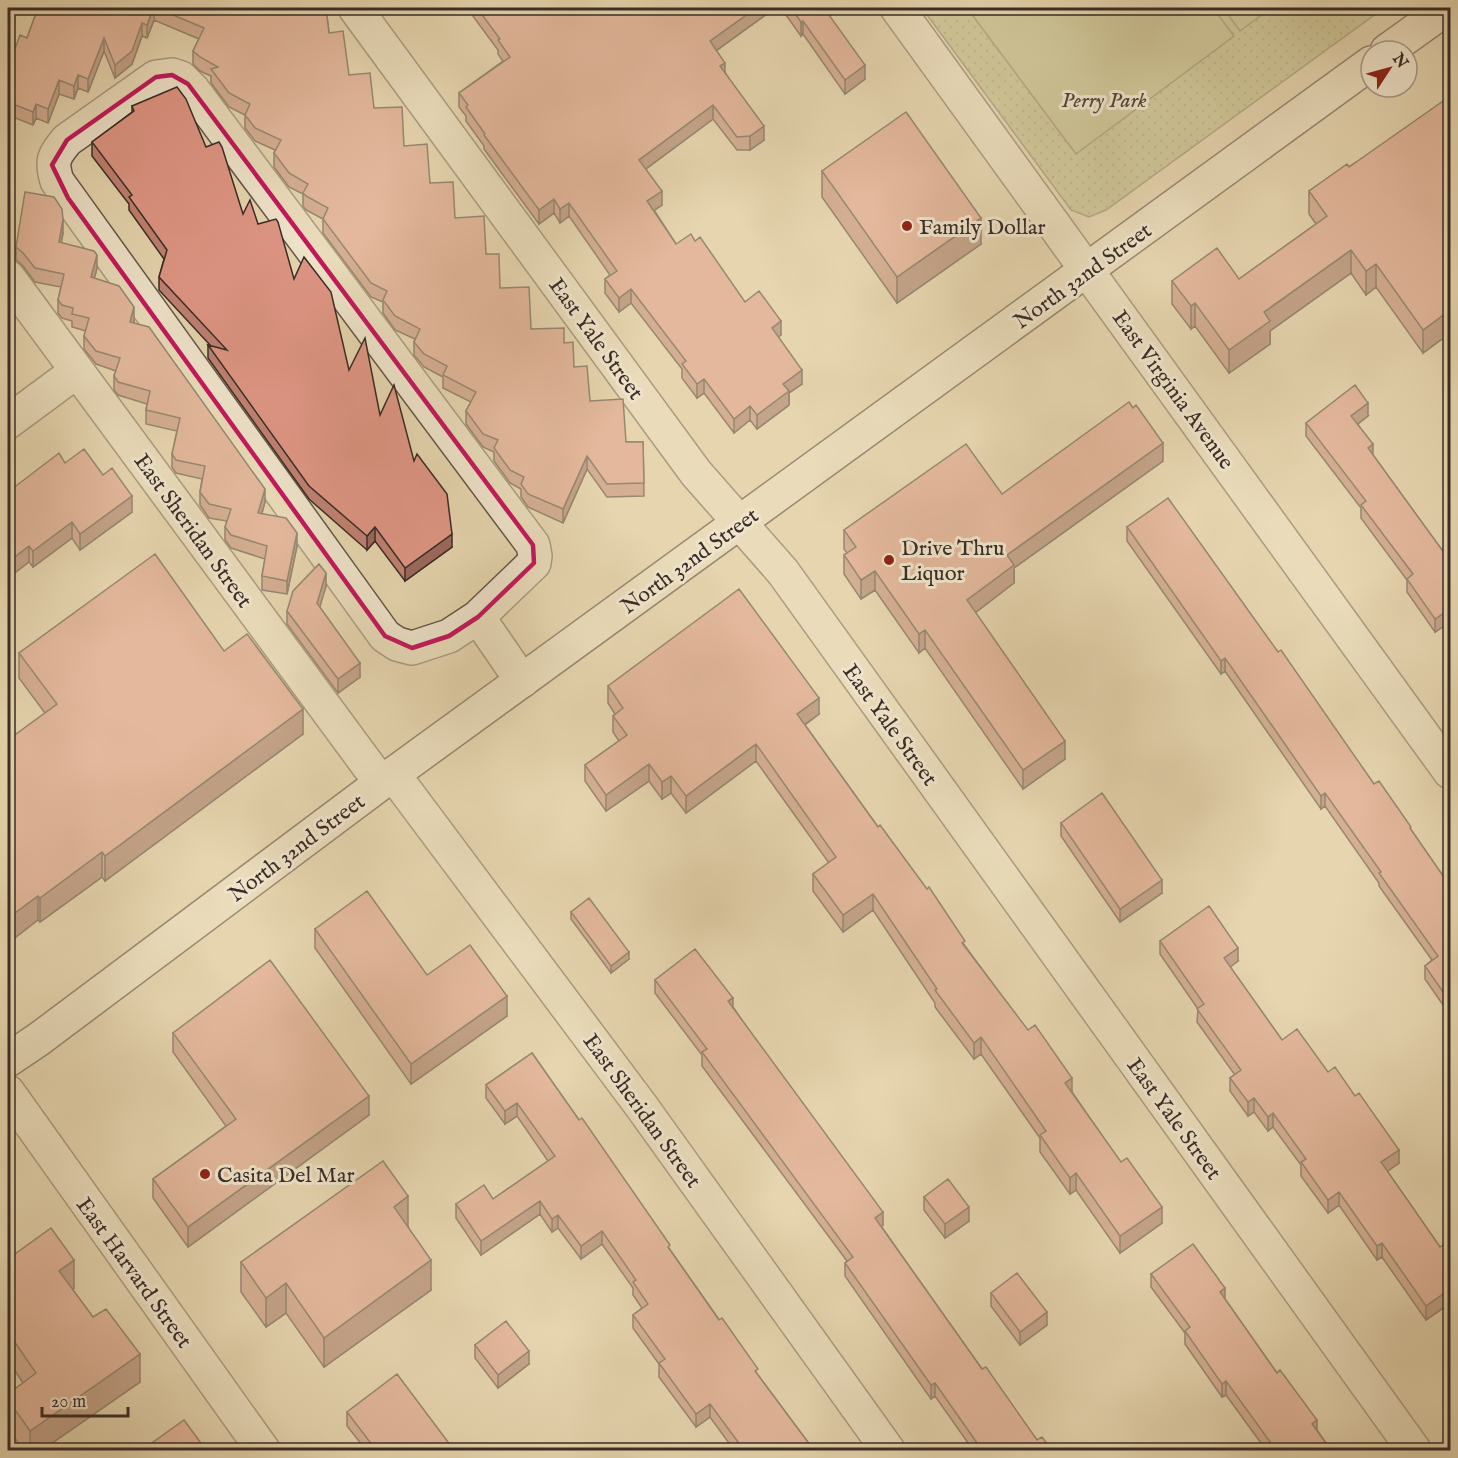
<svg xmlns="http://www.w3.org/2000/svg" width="1458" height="1458" font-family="'IM FELL English',serif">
<defs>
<pattern id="park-dots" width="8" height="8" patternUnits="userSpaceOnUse" patternTransform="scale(1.5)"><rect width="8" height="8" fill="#bbbc86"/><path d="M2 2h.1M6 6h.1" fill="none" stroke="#99996d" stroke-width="1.8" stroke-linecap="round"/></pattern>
</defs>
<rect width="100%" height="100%" fill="#e6d6af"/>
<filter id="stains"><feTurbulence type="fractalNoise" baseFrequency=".00333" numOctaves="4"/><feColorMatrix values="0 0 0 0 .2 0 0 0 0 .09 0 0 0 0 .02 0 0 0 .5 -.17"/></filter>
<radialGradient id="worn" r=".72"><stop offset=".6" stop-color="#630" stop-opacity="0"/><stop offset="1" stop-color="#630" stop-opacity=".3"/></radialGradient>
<path fill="url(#park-dots)" stroke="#7a7456" stroke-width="1.5" d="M922,8h462l-278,202 -17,7 -18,-7z"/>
<path fill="#bbbc86" stroke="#7a7456" stroke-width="1.5" d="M967,8h246l21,28 -158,118z
M1223,8h48l-31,23z"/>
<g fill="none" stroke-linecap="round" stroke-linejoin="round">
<defs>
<path id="street" d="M355,8l341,465 87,99 631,878
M897,8l553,764
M172,75l9,3 12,12 340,455 2,11 -1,7 -56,54 -29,19 -37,12 -15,-4 -12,-8 -328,-455c-6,-20 -4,-24 10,-41l89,-63z
M8,277l373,506
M8,422l69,-51
M478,617l44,64
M393,774l249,333 246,343
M8,1092l255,358"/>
<path id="secondary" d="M1387,51l60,-43
M8,1060l31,-21 342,-256 990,-720"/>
</defs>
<use href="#street" stroke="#645648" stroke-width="36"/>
<use href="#secondary" stroke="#392c26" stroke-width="36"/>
<use href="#street" stroke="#efe4cb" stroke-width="33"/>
<use href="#secondary" stroke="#efe4cb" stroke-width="33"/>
</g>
<path fill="#c08172" stroke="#392c26" stroke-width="1.5" d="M38,8h288l3,25 20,42 55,71 51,72 31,36 14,34 31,41 33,14 10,24 16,34 36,41h17l1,54 -37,1 -20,-28 -24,54 -35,-16 -7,-10v-8l-11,-6 -16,-22v-9l-11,-5 -17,-23v-13l5,-9 -28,-14v-11l-19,-10 -10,-12v-13l1,-3 -20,-9 -12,-17v-11l-12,-5 -48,-64v-14l-17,-9 -3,-4v-12l-14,-7 -15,-20v-14l1,-3 -20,-9 -10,-13v-13l-16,-8 -18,-24v-7l-11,-5 -7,-7v-13l6,-12 -45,-19 -7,18 -5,-2 -10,28 -17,14 -11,-27 -16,41 -10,-4 -4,11 -15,-5 -11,29 -12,-5 -3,7 -25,-10v-47l19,-30z
M467,8h308l-59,43 9,21 39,68 -14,10h-13l-24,-31 -67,50 16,36 -8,5 22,34 69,58 36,33 -3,2 24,47 -13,9v12l-32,24 -7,-9 -16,13 -30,-40 -7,5 -15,-20v-9l-51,-66 -12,9 -14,-19v-14l5,-4 -41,-59 -9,7 -6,-10 -15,11 -55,-75v-3l-18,-25v-5l-7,-9v-14l44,-32 -5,-7v-4z
M781,8h52v5l-4,3 36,63 -20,15 -42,-60 -2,2z
M1450,105v228l-27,20 -47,-66 -10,8 -15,-22 -81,58v13l-41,29 -34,-47 -4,3 -19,-25v-23l67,-2 77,-55 -7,-10v-23z
M132,106l74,41 37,67 15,10 36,55 55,91 31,45 34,46 38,86 -47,34 -30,-40 -8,9 -58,-51 -101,-141v-13h2l-51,-55v-13l5,-18 -35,-49v-6l-37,-48v-14l40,-30z
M822,171l159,73 -84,59 -75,-106z
M63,233l-2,10 36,25 -3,10 40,43v2l131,179 -3,11 35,33 -10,48 -25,-4v-14l3,-17 -34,-11 -6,-8v-13l2,-6 -18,-3 -9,-13v-13l2,-13 -26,-6 -4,-6v-13l5,-23 -31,-7v-14l1,-6 -29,-9 -4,-5v-14l2,-5 -20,-7 -12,-15v-13l2,-5 -14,-4v-6l-10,-3 -4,-5v-13l3,-13 -26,-5 -12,-16 -7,-6v-13z
M1368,416l-10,8 15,31 77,106v69l-3,-6 -12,8 -28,-40v-12l-46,-62v-10l-55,-72v-13z
M1163,461l-149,107v15l-39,30 90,146 -42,30 -98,-141 -6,5 -44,-63 -14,9 -17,-25v-19l3,-2 -3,-4v-19l158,-36z
M65,463l38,12 29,37 -52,38 -8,-12 -39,29 -4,-5 -21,16v-86z
M1127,527l151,125 96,132 37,46 39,56v129l-25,-36v-13l7,-6 -53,-74v-3l-54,-77 -4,3 -96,-138 -4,3 -94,-133z
M326,586l-7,21 41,70 -22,16 -51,-69v-13z
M224,651l79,83 -198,147 -3,-4 -62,45 -2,-2 -30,23 37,-230 -26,-35v-25z
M608,686l211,28 -14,11 73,102 194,265 90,131 -42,30 -44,-63 -6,4 -30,-42v-14l-59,-84 -7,5 -39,-52v-4l-62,-93 -30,22 -30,-41v-17l16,-11 -73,-102 -70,52 -15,-20 -9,6 -13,-18 -43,30 -21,-30v-16l34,-24 -6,-9v-16l2,-2 -7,-11z
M1061,823l101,70 -42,29 -59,-86z
M571,912l58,47 -18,14 -40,-54z
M315,929l112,46 80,41 -96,68 -96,-136z
M1160,941l78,20 -8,6 52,73 46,32 71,91 -12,8 53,76 10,6v50l-24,17 -44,-63 -5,3 -38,-55 -11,8 -27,-37v-11l-28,-38 -5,4 -14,-19 -6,4 -18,-25v-13l5,-3 -38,-53 1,-13 -38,-55z
M655,980l78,27 150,218 -2,1 101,143 55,71 15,10h-79l-38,-54 -4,3 -86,-123v-13l2,-2 -145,-195v-11l-47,-62z
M173,1033l196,82 -181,132 -35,-49v-19l73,-53 -53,-74z
M532,1053l226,322 55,74 5,1h-84l-24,-33 -14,10 -37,-50v-13l-26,-36v-13l9,-7 -9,-13v-7l-31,-44 -21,15 -23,-31 -6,4 -12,-18 -59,41 -25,-37v-14l37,-5 55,-38 -31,-45 -12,8 -19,-26v-13z
M924,1197l45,24 -24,17 -21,-28z
M408,1226l23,64 -107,77 -38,-54 -20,14 -25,-35v-30z
M8,1259l66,29 -2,1 68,93 -98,68h-19l-15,-22v-34l15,-11 -15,-23z
M1151,1274l74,25 106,151h-65l-40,-55 -4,2 -37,-53v-11l-34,-46z
M991,1293l56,32 -27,20 -29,-39z
M475,1345l54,19 -31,24 -23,-30z
M1450,1353v17l-2,-2v-14z
M347,1412l107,38h-88l-19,-24z"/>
<path fill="#9c695d" stroke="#392c26" stroke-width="1.5" d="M154,8v12l-7,18v-13z
M756,8h19l-65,47v-14z
M823,8h10v5l-10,7z
M803,21v13l-2,2v-14z
M142,23v13l-10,28 -17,14v-13z
M104,38v13l-16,41v-13z
M725,63v13l-5,-10z
M865,65v14l-20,15v-14z
M78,75v13l-4,11v-13z
M59,80v14l-11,29v-14z
M36,104v14l-3,7v-13z
M713,105v14l-74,55v-14z
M764,126v14l-14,10v-14z
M1450,130v24l-4,-21z
M662,191v14l-15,10v-14z
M554,199v14l-15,11v-14z
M569,203v13l-9,7v-14z
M981,218v26l-84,59v-26z
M63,220v13l-4,23v-14z
M1351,250v23l-81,58v13l-41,29v-23l35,-38z
M97,255v13l-6,23v-14z
M1376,264v23l-10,8v-24z
M631,289v14l-12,9v-14z
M1195,303v23l-4,3v-23z
M134,307v14l-4,14v-13z
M1450,310v23l-27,20v-23z
M781,321v14l-9,7v-14z
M802,370v14l-13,9v12l-32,24v-14l26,-31z
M704,379v14l-7,5v-14z
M1368,403v13l-17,13v-13z
M750,406v14l-16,13v-14z
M1163,443v18l-149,107v15l-47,36v-19l40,-45z
M1373,444v13l-5,-9z
M587,456v13l-24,54v-14z
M265,489v13l-7,24v-13z
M132,496v16l-52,38v-16z
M72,522v16l-39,29v-16z
M375,527v14l-8,9v-14z
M297,533v13l-10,48v-13z
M452,534v13l-47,34v-13z
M29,546v16l-21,16v-16z
M875,571v19l-14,9v-19z
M326,573v13l-9,31v-14z
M1447,611v13l-12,8v-13z
M925,630v18l-6,5v-19z
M1225,658v13l-4,3v-13z
M360,663v14l-22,16v-14z
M819,698v16l-22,16v-16z
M303,709v25l-198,147v-25z
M1065,741v18l-42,30v-19z
M756,744v17l-70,52v-17z
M649,764v17l-43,30v-16z
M671,776v17l-9,6v-17z
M1325,793v13l-4,3v-13z
M102,852v25l-62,45v-24z
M1162,880v13l-42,29v-13z
M873,894v16l-30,22v-17z
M38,896v24l-30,23v-25z
M1238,948v13l-14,11v-14z
M629,952v7l-18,14v-7z
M507,996v20l-96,68v-20z
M733,998v13l-5,-10z
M981,1037v17l-7,5v-16z
M1072,1078v17l-7,-12z
M369,1096v19l-181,132v-20z
M1254,1098v14l-6,4v-14z
M517,1103v13l-12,8v-13z
M1273,1113v14l-5,4v-14z
M1399,1150v13l-18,13v-14z
M1076,1173v17l-6,4v-16z
M1339,1192v13l-11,8v-13z
M408,1196v30l-14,10v-29z
M540,1201v13l-59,41v-14z
M969,1207v14l-24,17v-14z
M1162,1207v16l-42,30v-17z
M883,1212v13l-8,6v-13z
M558,1215v13l-6,4v-13z
M602,1231v13l-21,15v-13z
M1382,1243v14l-5,3v-14z
M74,1260v28l-15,11v-28z
M431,1260v30l-107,77v-29z
M286,1283v30l-20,14v-29z
M1225,1288v13l-5,-9z
M1450,1289v14l-24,17v-14z
M1047,1312v13l-27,20v-13z
M529,1351v13l-31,24v-13z
M140,1354v28l-98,68h-12v-19z
M1226,1381v14l-4,2v-13z
M935,1383v13l-4,3v-14z
M710,1404v13l-14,10v-13z
M1317,1420v14l-5,-10z"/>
<path fill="#df9685" stroke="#392c26" stroke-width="1.5" d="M38,8h115l-6,17 -5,-2 -10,28 -17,14 -11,-27 -16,41 -10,-4 -4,11 -15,-6 -11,29 -12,-5 -3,8 -25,-10v-34l12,-33 7,3z
M156,8h170l3,25 14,-2 6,44 21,-2 4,35 28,-1 2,39 23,-2 3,39 23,-1 2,36 29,-2 2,38h13l1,34 29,-1 2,42 33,-1v15l9,-1 1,25 13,-1 3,35 33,-2 3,43h17l1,41 -37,1 -20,-28 -24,53 -35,-15 -7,-10 3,-7 -14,-7 -16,-22 4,-8 -15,-6 -17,-23 10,-19 -33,-17 4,-9 -23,-12 -10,-12 6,-13 -25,-13 -12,-16 4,-9 -16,-8 -48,-64 5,-11 -22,-12 -3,-3 5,-9 -19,-11 -15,-20 7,-13 -26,-12 -10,-13 5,-11 -21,-11 -18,-24 7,-2 -18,-10 -7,-6 11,-23z
M477,8h279l-46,33 15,22 -5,3 44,60 -14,10 -13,1 -24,-32 -74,55 23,31 -15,10 29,43 15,-10 4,7 5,-4 45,65 14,-11 22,30 -9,7 30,42 -19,14 6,7 -32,24 -7,-9 -16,13 -30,-40 -7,5 -15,-20 4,-3 -55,-72 -12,9 -14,-19 12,-8 -48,-68 -9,6 -6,-10 -15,11 -55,-75 1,-1 -19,-27 2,-2 -9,-12 51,-36 -12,-17 2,-1z
M791,8h33l41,57 -20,15 -42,-59 -2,1z
M177,87l9,12 20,48 13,-5 3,5 21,67 7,-14 8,24 18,-5 2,3 16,57 10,-22 27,35 18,78 16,-32 15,77 14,-30 20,76 3,-7 30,40 5,40 -47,34 -30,-41 -8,9 -58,-50 -101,-141 19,5 -68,-73 8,-27 -38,-53 3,-2 -40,-53 42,-31 -2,-5z
M1446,99l4,6v25l-4,3 4,6v171l-27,20 -47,-66 -10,7 -15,-21 -87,62 6,9 -41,29 -34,-47 -4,3 -19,-25 45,-33 22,31 88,-63 -18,-25 38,-27 2,3z
M906,112l75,106 -84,59 -75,-106z
M25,192l29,5 8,12 1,11 -4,22 35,9 3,4 -6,22 28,9 15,21 -4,15 19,5 116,162 -7,24 28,5 11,15 -10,48 -25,-5 5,-30 -36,-11 -6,-8 6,-18 -22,-5 -9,-12 5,-26 -29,-6 -4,-6 8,-36 -34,-8 4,-19 -32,-9 -4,-6 6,-18 -24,-7 -12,-15 5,-18 -17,-4 1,-6 -11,-3 -4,-5 6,-26 -29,-6 -12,-15 -7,-6z
M1355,385l13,18 -17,13 22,28 -5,4 82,113v55l-3,-5 -12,8 -28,-40 6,-5 -52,-69 5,-4 -60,-78z
M1129,402l4,6 3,-3 27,38 -156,112 7,10 -47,35 98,141 -42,29 -98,-140 -6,4 -44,-63 -14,9 -17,-25 12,-8 -12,-17 122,-86 36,50z
M84,449l19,26 9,-7 20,28 -52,38 -8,-12 -39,29 -4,-5 -21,16v-70l51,-39 6,10z
M1168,498l110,154 3,-2 93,134 5,-3 32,46 -1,1 40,58v116l-25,-36 13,-10 -59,-83 2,-1 -56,-79 -4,3 -96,-138 -4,3 -94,-134z
M155,554l69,97 23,-17 56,75 -198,147 -3,-4 -62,46 -2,-2 -30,22v-178l49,-36 -38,-51z
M319,564l7,9 -9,30 43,60 -22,16 -51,-68 6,-20z
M739,589l80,109 -22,16 81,113 2,-2 47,64 2,-2 36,54 -3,2 66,87 7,-5 37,53 -7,5 56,79 6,-4 35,49 -42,29 -44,-63 -6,5 -30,-43 6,-4 -65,-94 -7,6 -39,-53 2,-1 -64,-95 -30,21 -30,-41 23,-17 -80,-113 -70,52 -15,-20 -9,6 -13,-18 -43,31 -21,-30 42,-30 -14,-19 10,-8 -15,-22z
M1102,793l60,87 -42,29 -59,-86z
M367,891l60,84 43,-30 37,51 -96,68 -96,-135z
M589,898l40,54 -18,14 -40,-54z
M1209,906l29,42 -14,10 58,82 15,-11 31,43 7,-5 20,29 4,-3 40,57 -18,12 59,85 4,-3 6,9v36l-24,17 -44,-63 -5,3 -38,-54 -11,8 -27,-38 5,-3 -33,-46 -5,4 -14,-19 -6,4 -18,-24 11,-8 -44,-61 7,-5 -44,-63z
M695,949l38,49 -5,3 155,211 -8,6 107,151 4,-2 51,73 5,-3 10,13h-70l-47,-67 -4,2 -86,-122 8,-6 -151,-205 5,-3 -52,-69z
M270,960l99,136 -181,131 -35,-48 83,-60 -63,-86z
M532,1053l47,67 3,-2 88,127 -2,2 51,73 3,-2 36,51 -3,2 58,78 3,-2 2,3h-74l-34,-46 -14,10 -37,-51 6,-4 -32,-44 15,-11 -15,-22 3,-2 -34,-49 -21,15 -23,-31 -6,4 -12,-18 -59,40 -25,-37 28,-19 9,14 62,-43 -38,-53 -12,8 -19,-26z
M383,1161l25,35 -14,11 37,53 -107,78 -38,-55 -20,15 -25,-36z
M948,1179l21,28 -24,17 -21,-27z
M51,1228l23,32 -15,11 34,46 13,-8 34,45 -110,77 -22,-31v-6l28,-21 -28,-41v-73z
M1193,1244l32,44 -5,4 57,81 3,-3 37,50 -5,4 19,26h-55l-50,-69 -4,3 -37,-53 5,-4 -39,-53z
M1017,1273l30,39 -27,20 -29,-39z
M506,1321l23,30 -31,24 -23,-30z
M397,1374l57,76h-78l-29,-38z
M184,1420l22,30h-64z
M138,1446l3,4h-10z"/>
<path d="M0 0H1458V1458H0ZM172,75l16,9 345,461 1,18 -56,54 -29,19 -37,12 -27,-12 -317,-438 -16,-33 15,-25 89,-63z" fill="#e6d6af" fill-opacity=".55" fill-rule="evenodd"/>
<path fill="none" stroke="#c2185b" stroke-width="4.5" stroke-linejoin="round" d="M172,75l16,9 345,461 1,18 -56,54 -29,19 -37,12 -27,-12 -317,-438 -16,-33 15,-25 89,-63z"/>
<g fill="#8f2418" stroke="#efe4cb" stroke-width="2">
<circle cx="907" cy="226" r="6"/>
<circle cx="889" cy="560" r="6"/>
<circle cx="205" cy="1174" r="6"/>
</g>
<g text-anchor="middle" stroke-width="6" stroke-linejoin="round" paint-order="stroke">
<g font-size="22" font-style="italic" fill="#534939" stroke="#efe4cb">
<text x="1104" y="107">Perry Park</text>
</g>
<g font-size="22" fill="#392c26" stroke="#efe4cb" text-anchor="start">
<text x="919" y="234">Family Dollar</text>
<text x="901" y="555">Drive Thru<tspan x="901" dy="25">Liquor</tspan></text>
<text x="217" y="1182">Casita Del Mar</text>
</g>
<g font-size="22" fill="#392c26" stroke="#efe4cb">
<text transform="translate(1082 275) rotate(-36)" y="8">North 32nd Street</text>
<text transform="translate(597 338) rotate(54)" y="8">East Yale Street</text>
<text transform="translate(1174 389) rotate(54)" y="8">East Virginia Avenue</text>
<text transform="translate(194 530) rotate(54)" y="8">East Sheridan Street</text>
<text transform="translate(689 560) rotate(-36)" y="8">North 32nd Street</text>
<text transform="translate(891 724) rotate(54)" y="8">East Yale Street</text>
<text transform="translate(296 847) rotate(-37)" y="8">North 32nd Street</text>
<text transform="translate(643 1110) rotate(54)" y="8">East Sheridan Street</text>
<text transform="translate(1175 1118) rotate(54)" y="8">East Yale Street</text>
<text transform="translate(135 1272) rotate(54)" y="8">East Harvard Street</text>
</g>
</g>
<rect width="1458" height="1458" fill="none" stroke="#e6d6af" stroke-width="30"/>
<rect x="9" y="9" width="1440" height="1440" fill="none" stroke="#392c26" stroke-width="3"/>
<rect x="15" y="15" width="1428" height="1428" fill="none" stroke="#392c26" stroke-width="1.5"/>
<g transform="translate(1389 69) rotate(54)"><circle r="28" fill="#efe4cb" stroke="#a69a89" stroke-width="1.5"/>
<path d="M0-4.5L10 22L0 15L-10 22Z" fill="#8f2418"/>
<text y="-9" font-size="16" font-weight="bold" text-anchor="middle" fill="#392c26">N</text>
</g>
<path d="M42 1407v9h86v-9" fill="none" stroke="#392c26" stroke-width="3"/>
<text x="51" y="1407" font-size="18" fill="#392c26" stroke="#efe4cb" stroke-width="4.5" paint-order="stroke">20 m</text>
<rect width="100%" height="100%" filter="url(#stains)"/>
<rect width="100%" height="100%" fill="url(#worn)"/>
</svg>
